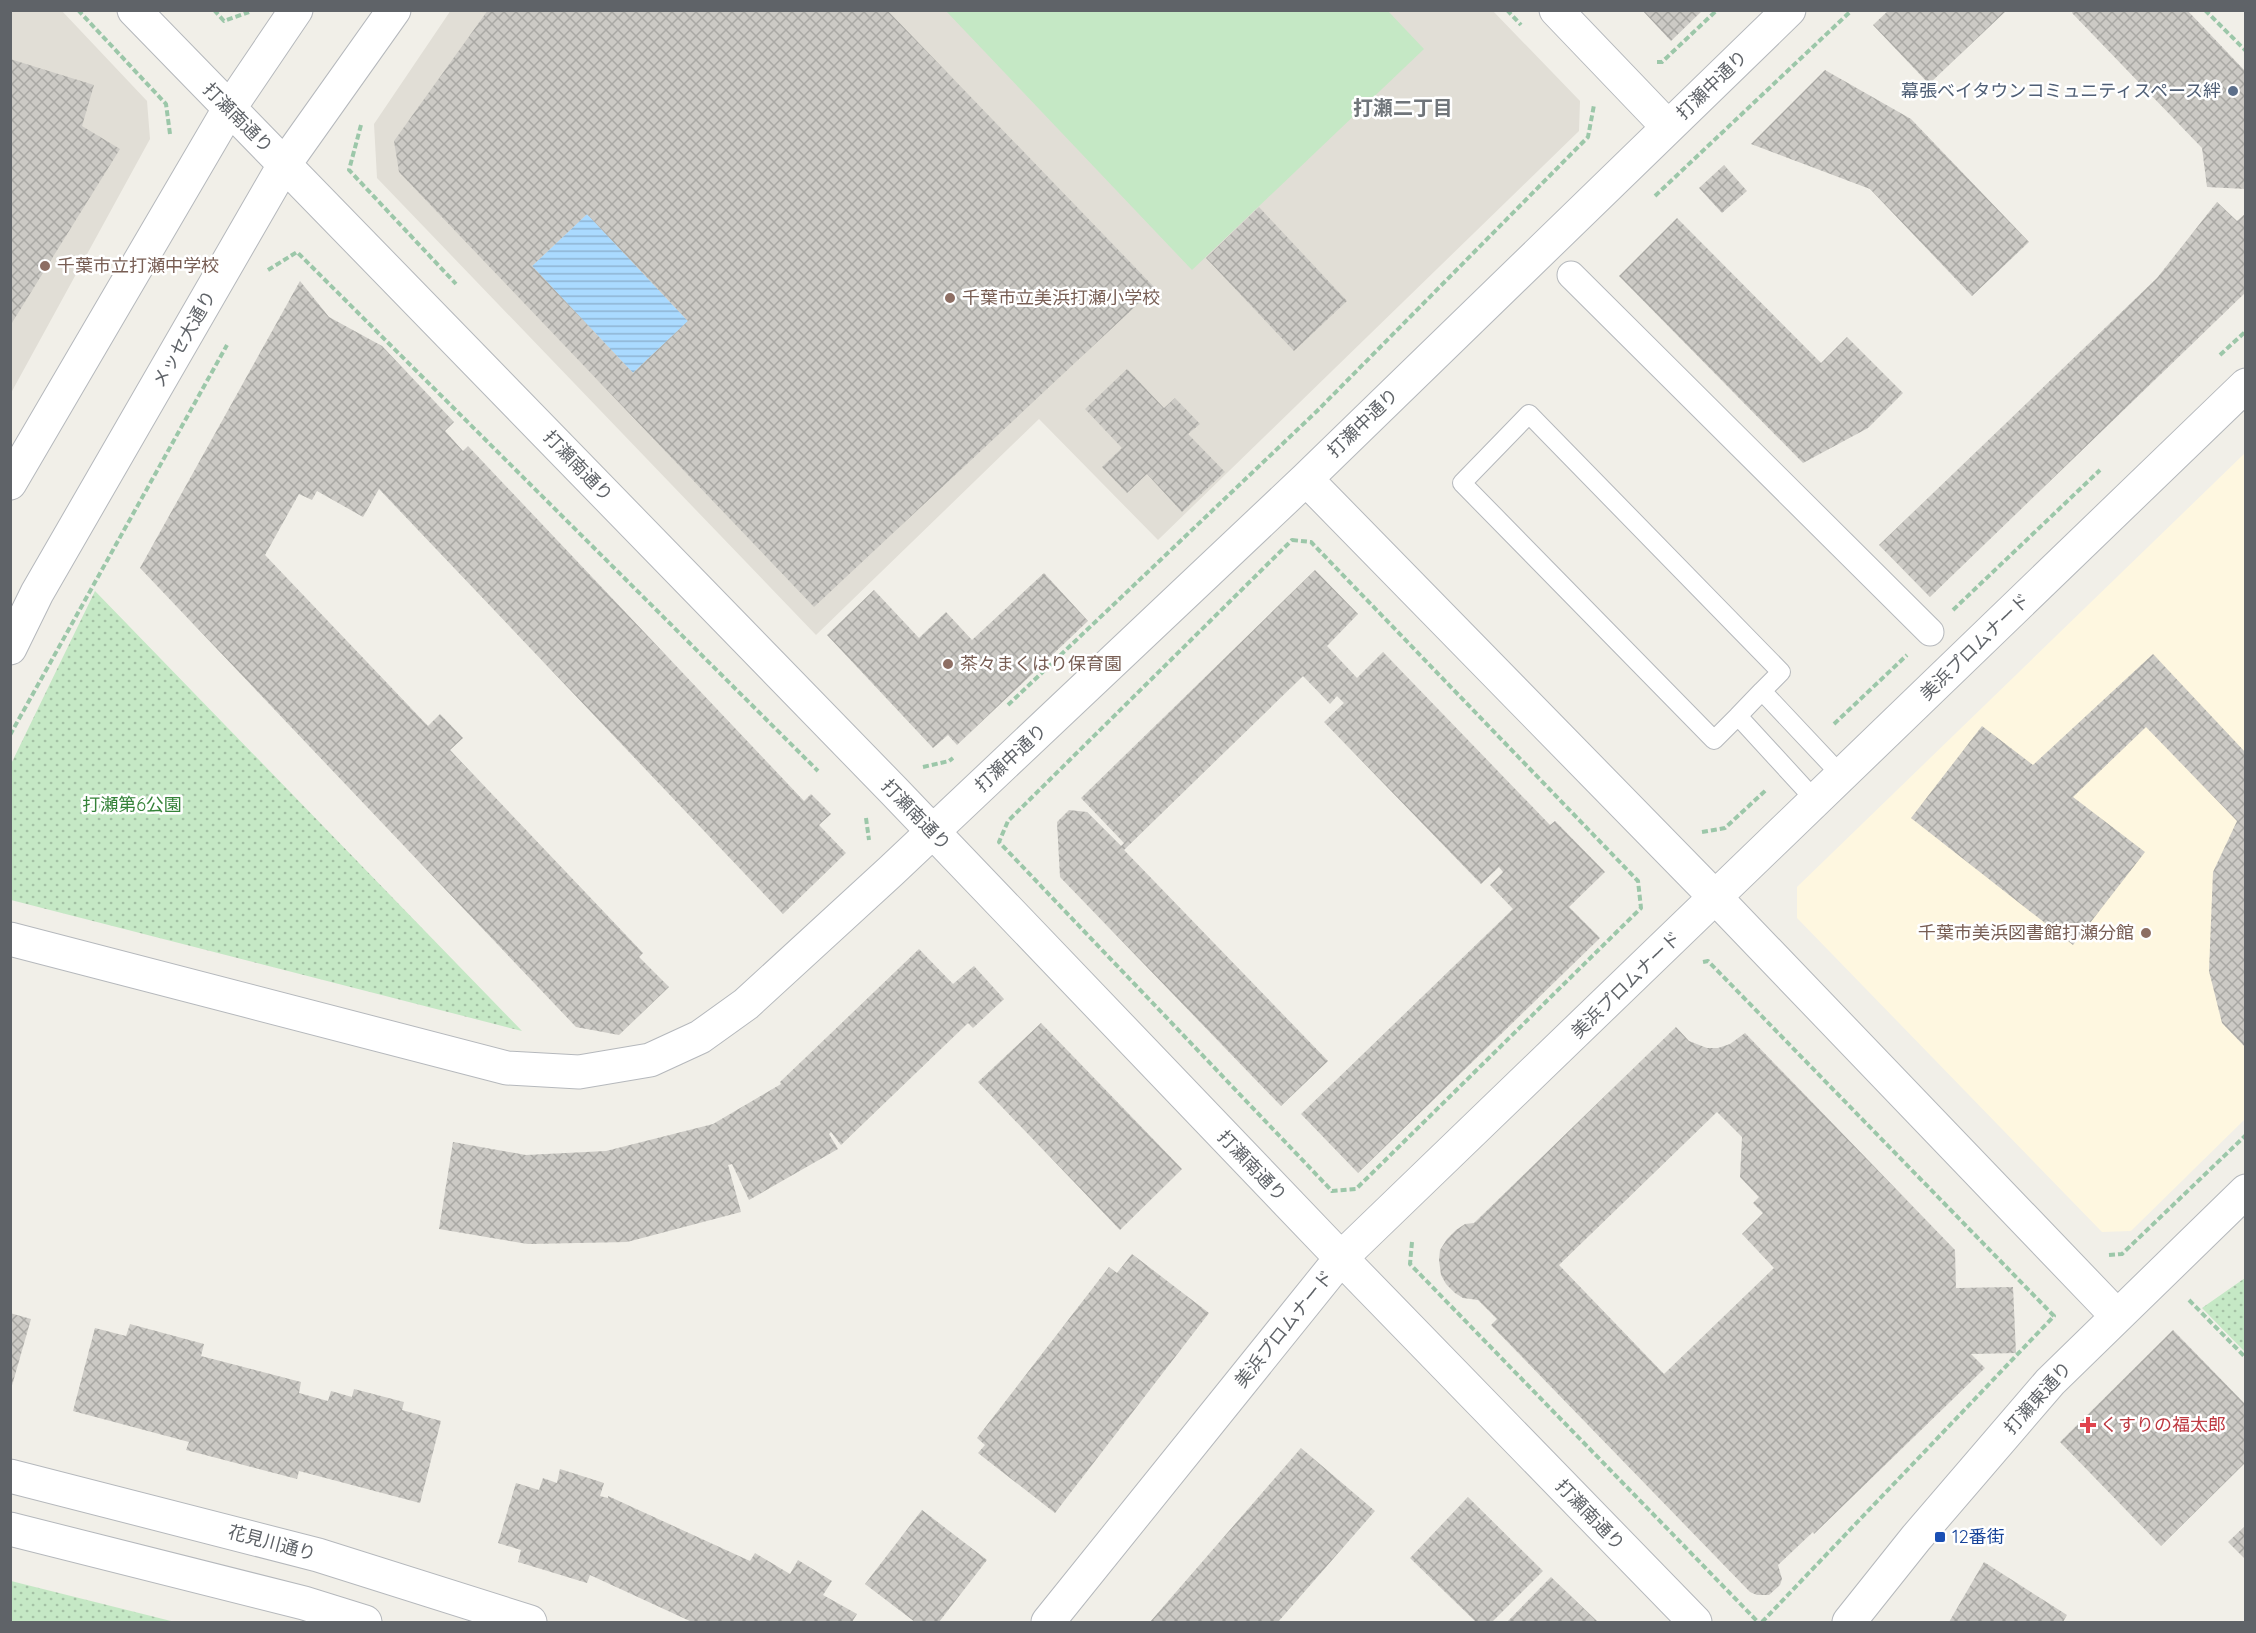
<svg xmlns="http://www.w3.org/2000/svg" width="2256" height="1633" font-family="Quicksand,'Noto Sans JP',sans-serif">
<defs>
<pattern id="park-dots" width="8" height="8" patternUnits="userSpaceOnUse" patternTransform="scale(1.5)"><rect width="8" height="8" fill="#c5e8c5"/><path d="M2 2h.1M6 6h.1" fill="none" stroke="#a3c0a4" stroke-width="1.8" stroke-linecap="round"/></pattern>
<pattern id="water-rules" width="6" height="5" patternUnits="userSpaceOnUse" patternTransform="scale(1.5)"><rect width="6" height="5" fill="#aadaff"/><path d="M0 2.5h6" fill="none" stroke="#8eb4d2"/></pattern>
<pattern id="building-cross-hatch" width="8" height="8" patternUnits="userSpaceOnUse" patternTransform="scale(1.5)"><rect width="8" height="8" fill="#cccac5"/><path d="M0 0l8 8M0 8l8-8" fill="none" stroke="#a9a8a4"/></pattern>
</defs>
<rect width="100%" height="100%" fill="#f1efe8"/>
<path fill="#fef7e0" d="M2245,453v666l-114,112 -29,1 -305,-314v-31z"/>
<path fill="#e1ded6" d="M451,10l1042,1 87,90 -1,30 -421,409 -119,-121 -223,216 -439,-457 -3,-54z
M11,11h51l85,90 3,38 -139,254z"/>
<path fill="url(#park-dots)" d="M95,591l427,440 -511,-131v-136z
M2245,1278v74l-43,-44z
M10,1581h1l164,41h-164z"/>
<path fill="#c5e8c5" d="M946,11h442l36,38 -232,221z"/>
<path fill="url(#water-rules)" d="M587,214l101,107 -55,52 -101,-107z"/>
<path fill="url(#building-cross-hatch)" fill-rule="evenodd" d="M488,10h399l268,278 -341,319 -415,-435 -5,-31zM587,214l101,107 -55,52 -101,-107z
M1642,10h61l-32,31z
M1889,10h118l-78,74 -56,-59z
M2074,10h113l59,62v117l-39,-2 -5,-39 -130,-135z
M10,59l84,26 -12,41 38,23 -110,177z
M1825,70l86,49 118,123 -57,54 -102,-107 -119,-45z
M1724,165l23,26 -25,22 -23,-25z
M2217,202l20,19 9,-8v79l-316,305 -51,-52 278,-267z
M1259,207l88,94 -53,50 -88,-93z
M1677,218l144,145 26,-26 56,56 -35,35 -65,35 -184,-187z
M300,281l29,36 53,29 72,76 -9,9 18,20 5,-5 336,355 7,-7 20,20 -12,11 27,28 -63,61 -404,-425 -16,28 -46,-26 -5,9 -13,-6 -34,61 163,171 12,-12 23,24 -13,12 193,203 -4,4 30,30 -50,48 -43,-8 -436,-459z
M1127,369l37,39 11,-10 25,26 -12,10 37,38 -43,40 -35,-38 -20,19 -25,-26 20,-19 -37,-39z
M1315,570l43,44 -31,32 30,32 26,-26 167,173 5,-4 50,51 -36,35 31,31 -242,235 -57,-59 212,-205 -23,-24 13,-13 -4,-5 -18,17 -157,-162 20,-19 -7,-7 -7,8 -27,-28 -179,174 204,211 -47,45 -221,-229 -3,-55 12,-12 18,2 34,34 3,-3 -43,-45z
M1044,573l44,48 -131,124 -9,-10 -15,13 -106,-113 47,-45 45,48 27,-26 26,28z
M2153,654l93,99v295l-24,-25 -13,-52 4,-99 24,-51 -91,-94 -73,70 72,55 -72,93 -162,-127 71,-92 51,39z
M919,949l34,35 21,-18 30,33 -31,29 -5,-5 -127,122 -10,-13 -2,2 9,15 -89,51 -17,-36 -4,1 13,47 -114,30 -99,2 -89,-15 14,-87 73,13 80,-4 107,-27 68,-40 -1,-2z
M1041,1023l141,146 -62,61 -142,-148z
M1676,1027l13,14 18,7h11l12,-4 15,-11 210,217 1,38 57,-1 3,66 -45,1 14,14 -171,166 -1,-2 -35,33 4,14 -2,6 -11,10h-12l-7,-3 -259,-267 6,-6 -19,-19 -15,-2 -8,-5 -9,-9 -5,-9 -2,-15 1,-10 7,-11 9,-9 9,-6 9,-1zM1717,1112l25,25 -2,40 19,20 -6,6 10,10 -21,21 32,34 -110,106 -105,-109z
M1132,1254l77,59 -154,200 -77,-60 7,-8 -8,-7 132,-171 8,6z
M10,1313l21,6 -20,70h-1z
M130,1324l74,20 -3,12 100,26 -2,11 29,8 3,-10 21,6 2,-8 50,13 -2,8 39,11 -21,82 -121,-32 -2,8 -111,-29 3,-8 -116,-31 22,-83 31,8z
M2173,1330l73,75v57l-85,84 -101,-104z
M1301,1448l74,63 -97,111h-128z
M560,1469l44,14 -4,13 8,2v-2l142,65 5,-8 35,21 8,-14 34,21 -9,14 34,19 -5,8h-160l-102,-47 -3,8 -69,-21 3,-12 -23,-7 18,-60 23,7 4,-12 14,5z
M1468,1497l75,74 -51,51h-16l-66,-64z
M922,1510l65,50 -48,62h-24l-50,-38z
M2246,1525v35l-18,-18z
M1984,1562l83,53 -4,7h-114z
M1551,1577l47,45h-91z"/>
<g fill="none" stroke-linecap="round" stroke-linejoin="round">
<defs>
<path id="service" d="M1738,716l24,-25
M1816,801l-78,-85 -24,24 -252,-257 67,-69 252,258 -19,19 80,85"/>
<path id="pedestrian" d="M1571,275l359,357"/>
<path id="tertiary" d="M134,10l760,781 447,467 354,364
M1556,10l112,117
M1306,479l410,419 401,418
M10,483l219,-374 67,-99
M10,648l27,-55 247,-428 110,-155
M10,939l497,129 72,4 71,-12 50,-23 46,-33 145,-133 415,-392 483,-469
M10,1476l308,79 212,67
M10,1529l294,74 61,19
M1048,1622l293,-364 905,-873
M1849,1622l67,-84 134,-156 196,-191"/>
</defs>
<use href="#service" stroke="#b5b8bc" stroke-width="20"/>
<use href="#pedestrian" stroke="#b5b8bc" stroke-width="29"/>
<use href="#tertiary" stroke="#b5b8bc" stroke-width="35"/>
<path stroke="#9cc7a9" stroke-width="4" stroke-dasharray="6 3" stroke-linecap="butt" d="M78,10l88,94 4,30
M214,10l10,11 25,-9
M1507,10l14,15
M2205,10l41,41
M1657,62h5l55,-52
M361,125l-12,45 107,114
M1655,196l197,-186
M268,270l29,-18 521,519
M2220,355l26,-24
M1292,540l19,2 327,339 3,27 -285,281 -24,2 -333,-349 9,-21z
M1953,610l147,-140
M1008,705l309,-294 271,-274 6,-32
M1834,724l73,-69
M10,735l217,-390
M923,767l26,-6 4,-3
M866,818l3,22
M1702,832l23,-4 41,-38
M1703,962l5,-1 346,355 -292,306
M1412,1242l-2,22 348,358
M2109,1255l13,-1 124,-119
M2189,1300l57,58"/>
<use href="#service" stroke="#fff" stroke-width="18"/>
<use href="#pedestrian" stroke="#fff" stroke-width="27"/>
<use href="#tertiary" stroke="#fff" stroke-width="33"/>
</g>
<circle fill="#5c6f8a" stroke="#fff" stroke-width="2" cx="2233" cy="91" r="6"/>
<g fill="#8d6e63" stroke="#fff" stroke-width="2">
<circle cx="45" cy="266" r="6"/>
<circle cx="950" cy="298" r="6"/>
<circle cx="948" cy="664" r="6"/>
<circle cx="2146" cy="933" r="6"/>
</g>
<path fill="#e0444e" stroke="#fff" stroke-width="2" d="M2085 1416h6v6h6v6h-6v6h-6v-6h-6v-6h6z"/>
<rect fill="#1a4fb4" stroke="#fff" stroke-width="2" x="1934" y="1531" width="12" height="12" rx="3"/>
<g text-anchor="middle" stroke-width="5" stroke-linejoin="round" paint-order="stroke">
<g font-size="18" fill="#5f6368" stroke="#fff">
<text transform="translate(1712 85) rotate(-44)" y="6">打瀬中通り</text>
<text transform="translate(238 118) rotate(45)" y="6">打瀬南通り</text>
<text transform="translate(184 339) rotate(-60)" y="6">メッセ大通り</text>
<text transform="translate(1363 423) rotate(-44)" y="6">打瀬中通り</text>
<text transform="translate(578 466) rotate(46)" y="6">打瀬南通り</text>
<text transform="translate(1975 647) rotate(-44)" y="6">美浜プロムナード</text>
<text transform="translate(1011 758) rotate(-43)" y="6">打瀬中通り</text>
<text transform="translate(916 815) rotate(46)" y="6">打瀬南通り</text>
<text transform="translate(1626 985) rotate(-44)" y="6">美浜プロムナード</text>
<text transform="translate(1252 1166) rotate(46)" y="6">打瀬南通り</text>
<text transform="translate(1284 1329) rotate(-51)" y="6">美浜プロムナード</text>
<text transform="translate(2038 1398) rotate(-48)" y="6">打瀬東通り</text>
<text transform="translate(1590 1515) rotate(46)" y="6">打瀬南通り</text>
<text transform="translate(272 1543) rotate(15)" y="6">花見川通り</text>
</g>
<g font-size="18" fill="#4e5e75" stroke="#fff" text-anchor="end">
<text x="2221" y="97">幕張ベイタウンコミュニティスペース絆</text>
</g>
<g font-size="18" fill="#785e54" stroke="#fff" text-anchor="start">
<text x="57" y="272">千葉市立打瀬中学校</text>
<text x="962" y="304">千葉市立美浜打瀬小学校</text>
<text x="960" y="670">茶々まくはり保育園</text>
<text x="2134" y="939" text-anchor="end">千葉市美浜図書館打瀬分館</text>
</g>
<g font-size="18" fill="#348238" stroke="#fff">
<text x="132" y="811">打瀬第6公園</text>
</g>
<g font-size="18" fill="#be3a42" stroke="#fff" text-anchor="start">
<text x="2100" y="1431">くすりの福太郎</text>
</g>
<g font-size="18" fill="#164399" stroke="#fff" text-anchor="start">
<text x="1952" y="1543">12番街</text>
</g>
<g font-size="20" font-weight="bold" fill="#70757a" stroke="#fff">
<text x="1403" y="115">打瀬二丁目</text>
</g>
</g>
<rect width="2256" height="1633" fill="none" stroke="#5f6368" stroke-width="24"/>
</svg>
